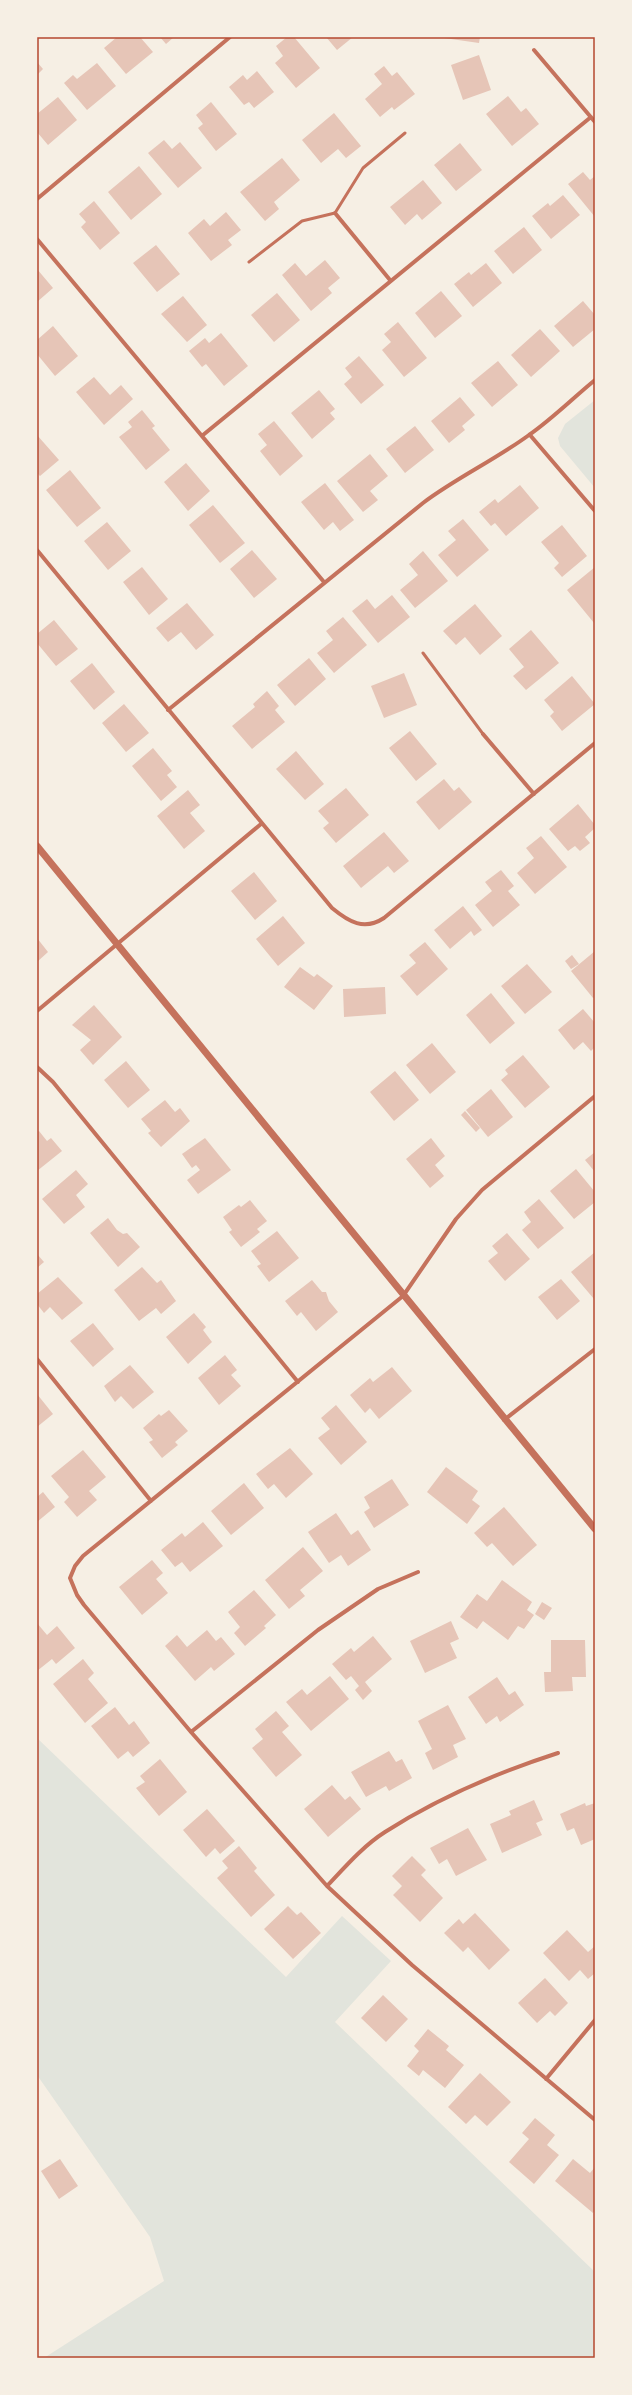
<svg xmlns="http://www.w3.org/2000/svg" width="632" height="2395" font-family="'Space Grotesk',sans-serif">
<rect width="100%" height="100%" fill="#f6efe4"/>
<path fill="#e2e4dc" d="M595,400v88l-35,-42 -2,-8 7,-14z
M37,1738l249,239 56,-61 49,45 -56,61 260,250v86h-551l120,-77 -14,-44 -113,-162z"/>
<path fill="#e6c5b7" d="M117,37h23l13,15 -27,22 -22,-26z
M160,37h14l-8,7z
M287,37h7l26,31 -24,20 -21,-25 8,-7 -7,-10z
M326,37h27l-16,13z
M437,37h43l-1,6z
M479,55l12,35 -28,10 -12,-35z
M37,62l6,7 -6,6z
M97,63l19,23 -29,24 -23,-27 9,-8 4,4z
M384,66l8,10 5,-4 18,22 -21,16 -2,-3 -12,10 -15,-18 17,-15 -8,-10z
M257,71l17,21 -20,16 -5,-6 -5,3 -15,-18 14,-12 4,5z
M508,96l13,16 5,-4 13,16 -27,22 -26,-32z
M58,97l19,23 -29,25 -11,-13v-18z
M211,102l26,32 -21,17 -18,-23 5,-4 -7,-9z
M334,113l27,33 -15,12 -8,-9 -17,14 -19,-23z
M164,140l8,9 8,-7 22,26 -24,20 -30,-35z
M460,143l22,27 -26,21 -22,-26z
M282,158l18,22 -26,22 5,7 -14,12 -25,-29z
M139,166l23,28 -31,26 -23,-28z
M583,172l7,8 5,-4v41l-27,-33z
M423,180l19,23 -20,17 -5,-6 -12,11 -15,-18z
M563,195l17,20 -29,24 -19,-23 16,-13 2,3z
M94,201l26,32 -20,17 -19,-23 5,-5 -7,-8z
M226,212l15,18 -13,10 4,5 -21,16 -23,-28 16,-14 6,7z
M524,227l18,23 -29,24 -19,-23z
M156,245l24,29 -23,18 -24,-29z
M325,260l15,18 -12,10 4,5 -21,18 -29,-36 13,-12 11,13z
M486,263l16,20 -29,24 -19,-23 15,-12 2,3z
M37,269l16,19 -16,14z
M441,291l21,25 -27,22 -20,-25z
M277,293l23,27 -26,22 -23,-27z
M183,296l24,29 -20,17 -26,-28z
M583,301l12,14v14l-22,18 -19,-21z
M398,322l29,36 -23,19 -22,-27 9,-8 -7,-8z
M53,326l25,30 -23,20 -18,-22v-14z
M540,329l20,22 -29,26 -20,-22z
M221,333l27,33 -24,20 -18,-22 -4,3 -13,-16 16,-13 4,5z
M359,356l25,29 -23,19 -17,-20 8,-7 -7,-9z
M498,361l20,24 -26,22 -21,-24z
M94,377l16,18 11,-10 12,14 -29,26 -28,-33z
M319,390l16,19 -5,4 5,6 -23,20 -21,-26z
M460,397l15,18 -13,11 3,4 -16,13 -18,-22z
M142,410l13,16 -3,2 18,22 -24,20 -27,-33 13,-10 -4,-5z
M274,421l29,35 -23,20 -20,-25 7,-6 -9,-11z
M415,426l19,24 -29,23 -19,-24z
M37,435l22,25 -19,16 -3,-3z
M370,454l18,22 -18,15 8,9 -15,12 -26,-31z
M186,463l24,28 -22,20 -24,-29z
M70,470l31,38 -24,19 -31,-37z
M325,483l29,37 -14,11 -7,-9 -9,8 -23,-28z
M520,485l19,23 -33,28 -11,-13 -4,3 -12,-14 16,-13 3,4z
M213,505l32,38 -25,20 -31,-38z
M463,519l26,31 -32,27 -19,-22 18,-15 -8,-9z
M107,522l24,29 -23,19 -24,-29z
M562,525l25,31 -25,21 -8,-9 5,-5 -18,-21z
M252,550l25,29 -23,19 -24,-29z
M423,551l25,30 -33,27 -15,-18 18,-15 -9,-11z
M142,567l26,32 -19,16 -26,-33z
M595,567v55l-1,1 -27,-33z
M392,595l18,22 -32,26 -26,-32 15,-12 8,10z
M187,603l27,32 -18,15 -15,-18 -13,10 -12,-14z
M475,604l27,32 -22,19 -15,-18 -9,8 -13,-14z
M343,617l24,28 -33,28 -17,-20 16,-13 -7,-9z
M54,620l24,29 -22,17 -19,-23v-9z
M531,630l28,33 -33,27 -13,-14 11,-9 -15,-18z
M309,658l17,21 -31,27 -18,-21z
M92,663l23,29 -21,18 -24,-29z
M404,673l13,32 -33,13 -13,-32z
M572,676l23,28 -33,27 -12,-15 4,-4 -10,-12z
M267,691l12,15 -4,4 10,12 -33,27 -20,-23 23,-19 -2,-3z
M124,704l25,29 -23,19 -24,-29z
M410,731l27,33 -21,17 -27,-33z
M153,748l19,23 -5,4 10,12 -16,14 -29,-35z
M296,751l28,33 -19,16 -29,-31z
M444,779l10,12 5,-4 13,15 -33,28 -23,-28z
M346,788l23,27 -33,28 -13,-15 6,-5 -11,-12z
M188,790l12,15 -10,8 15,18 -21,18 -27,-33z
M578,804l17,21v3l-10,9 5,6 -10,8 -5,-5 -7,5 -19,-22z
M384,832l25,29 -15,12 -6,-7 -27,22 -18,-22z
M541,836l26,31 -32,27 -18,-21 17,-15 -8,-10z
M501,870l13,16 -6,5 12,14 -27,22 -18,-22 17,-14 -7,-9z
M254,872l23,29 -22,19 -24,-29z
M463,906l19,24 -8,6 -3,-5 -21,18 -16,-19z
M283,916l22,27 -27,23 -22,-27z
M37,938l11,14 -11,10z
M425,942l23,27 -31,27 -17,-20 16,-13 -7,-8z
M595,951v46l-2,1 -22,-27z
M572,955l7,9 -8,5 -6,-8z
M527,964l25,28 -27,22 -24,-28z
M300,967l14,10 3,-3 16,12 -19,24 -30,-23z
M385,987l1,27 -42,3 -1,-28z
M491,993l24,30 -25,21 -24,-29z
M94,1005l28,32 -29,28 -13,-15 11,-10 -19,-15z
M583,1009l12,14v24l-4,4 -8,-9 -9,8 -16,-20z
M432,1043l24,29 -26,22 -24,-29z
M523,1055l27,32 -25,21 -24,-28 7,-6 -3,-4z
M126,1061l24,29 -22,18 -24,-28z
M395,1071l24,29 -25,21 -24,-29z
M491,1089l22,28 -25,20 -22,-27z
M165,1100l10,12 5,-4 10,13 -29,26 -13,-14 3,-2 -10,-12z
M465,1111l15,17 -4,4 -15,-17z
M39,1131l8,10 4,-3 11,13 -25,20v-39z
M205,1138l26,32 -33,24 -11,-14 13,-10 -4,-5 -4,3 -10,-14z
M431,1138l14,18 -10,9 9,11 -14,12 -24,-29z
M595,1152v20l-10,-12z
M576,1169l19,23v10l-21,17 -24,-28z
M76,1170l12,14 -12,11 9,12 -21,17 -22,-25z
M539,1199l25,29 -26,21 -16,-19 9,-8 -7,-10z
M250,1200l17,21 -10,8 3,3 -19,15 -12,-15 3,-2 -9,-13 16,-12 2,2z
M108,1218l9,12 6,4 4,-1 13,14 -22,20 -28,-34z
M277,1231l22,27 -30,24 -12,-16 4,-2 -10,-13z
M507,1233l23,26 -25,22 -17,-20 10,-8 -6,-7z
M595,1252v46l-1,1 -23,-27z
M37,1254l7,8 -7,6z
M142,1267l15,16 4,-3 15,21 -15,13 -5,-6 -17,13 -25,-31z
M58,1277l25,26 -21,17 -12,-13 -6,6 -7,-9v-10z
M561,1279l19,22 -23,19 -19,-23z
M312,1280l10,12h4l3,9 9,11 -22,19 -15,-19 -4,4 -12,-15z
M194,1313l12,14 -3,3 9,12 -24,22 -22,-27z
M93,1323l21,26 -21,18 -23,-26z
M225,1355l12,15 -6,5 10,11 -22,19 -21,-27z
M130,1365l24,27 -21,17 -12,-13 -6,6 -11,-16z
M392,1367l20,24 -33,28 -9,-11 -5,5 -15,-18 20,-17 3,4z
M37,1394l16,20 -16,13z
M336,1405l31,37 -26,23 -23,-27 12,-9 -9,-11z
M169,1410l19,21 -13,11 3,3 -16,13 -13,-16 4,-2 -10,-12 16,-14 2,2z
M290,1448l23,26 -27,24 -12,-14 -6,5 -12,-15z
M83,1450l23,27 -17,14 8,9 -20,17 -13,-15 5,-5 -18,-21z
M446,1467l32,24 -6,9 8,6 -13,18 -40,-32z
M392,1479l17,26 -35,23 -10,-16 6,-4 -6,-11z
M244,1483l20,25 -33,27 -20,-24z
M43,1492l12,15 -18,15v-25z
M504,1507l33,38 -24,21 -21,-23 -5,4 -13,-14z
M336,1513l15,22 7,-5 13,20 -23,16 -7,-11 -12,8 -21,-31z
M203,1522l20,24 -33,26 -8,-10 -7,5 -14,-17 21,-17 3,4z
M303,1547l20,24 -23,19 5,6 -16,13 -24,-29z
M152,1560l11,13 -7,6 12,14 -26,22 -23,-28z
M502,1580l30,22 -5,8 7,5 -10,14 -6,-3 -10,14 -25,-19 -6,8 -17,-12 17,-23 10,7z
M254,1590l22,25 -12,11 2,2 -21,18 -11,-13 6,-6 -12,-15z
M542,1602l10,6 -8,12 -9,-6z
M451,1621l8,18 -9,4 7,15 -32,15 -15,-32z
M37,1623l10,12 10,-9 18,22 -19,16 -4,-5 -15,12z
M207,1630l9,11 5,-4 14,17 -21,17 -3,-4 -16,14 -30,-35 12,-11 10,12z
M373,1636l19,23 -27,23 7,9 -9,9 -8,-10 4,-4 -8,-10 -5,4 -14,-16 19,-16 3,4z
M551,1640h34l1,37h-14l1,14 -28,1 -1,-20h7z
M83,1659l11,14 -6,6 20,24 -23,20 -32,-39z
M330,1676l19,23 -38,32 -25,-29 16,-13 5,6z
M497,1677l12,18 6,-4 9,14 -24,17 -3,-6 -11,8 -18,-27z
M448,1705l18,34 -13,6 5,12 -25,13 -8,-17 7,-4 -14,-28z
M115,1707l14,18 5,-4 16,22 -17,14 -5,-6 -10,8 -27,-33z
M276,1711l13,15 -7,6 20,23 -26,22 -24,-29 11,-9 -8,-10z
M389,1751l7,11 6,-3 10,19 -23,13 -3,-5 -20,11 -15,-25z
M160,1759l27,33 -28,24 -23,-28 9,-6 -5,-6z
M332,1785l13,15 5,-4 11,13 -33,28 -24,-28z
M534,1800l9,20 -7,3 6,12 -40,18 -12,-29 21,-9 -2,-4z
M585,1803l1,3 9,-3v36l-14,6 -7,-17 -7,3 -7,-17z
M207,1809l28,32 -15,13 -5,-6 -9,9 -23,-27z
M468,1828l19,32 -31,16 -9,-17 -8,5 -9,-16z
M239,1846l18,22 -3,3 21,24 -24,22 -34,-39 11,-10 -6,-7z
M412,1856l14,14 -5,5 22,23 -23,24 -27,-27 9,-9 -10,-10z
M288,1906l9,9 4,-3 20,21 -28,26 -29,-30z
M475,1913l35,37 -21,20 -21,-23 -5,5 -19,-19 15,-14 4,5z
M567,1930l21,22 7,-6v27l-7,6 -8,-9 -11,11 -26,-28z
M545,1978l23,25 -13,13 -5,-5 -13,12 -19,-20z
M383,1995l25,24 -22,23 -25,-24z
M428,2029l21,17 -3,4 18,15 -19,23 -22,-18 -4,6 -12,-10 12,-15 -5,-5z
M480,2073l31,29 -24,24 -12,-11 -9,9 -18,-17z
M535,2118l20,17 -8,10 12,10 -25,29 -25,-22 20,-23 -7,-6z
M60,2159l18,27 -19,13 -18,-28z
M573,2159l17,14 5,-6v43l-2,3 -38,-32z"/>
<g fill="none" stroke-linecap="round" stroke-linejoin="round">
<path stroke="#c5725c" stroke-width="3" d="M249,262l53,-41 33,-8 28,-45 42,-35
M423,653l60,81"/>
<path stroke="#c5725c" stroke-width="4" d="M534,50l61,72
M37,199l193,-162
M335,213l55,67
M37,239l287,343
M203,435l388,-318
M530,435l65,76
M37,550l295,358c17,14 32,23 52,10l211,-175
M168,710l255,-207c33,-25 72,-43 106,-68 23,-16 44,-37 66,-55
M483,734l51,60
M37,1011l224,-187
M37,1067l16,15 245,300
M595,1096l-113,94 -26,29 -53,77 -320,260 -8,10 -5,12 7,17 7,10 107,127 136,154 85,79 183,155
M37,1359l114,142
M504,1420l91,-71
M191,1732l127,-102 60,-41 40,-17
M327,1886c18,-19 36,-40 58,-54 53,-34 114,-60 173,-79
M546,2079l49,-59"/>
<path stroke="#c5725c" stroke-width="7" d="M37,846l558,683"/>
</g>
<rect width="632" height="2395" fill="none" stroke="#f6efe4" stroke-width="76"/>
<rect x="38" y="38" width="556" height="2319" fill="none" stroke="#b5482f" stroke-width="1.5"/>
</svg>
